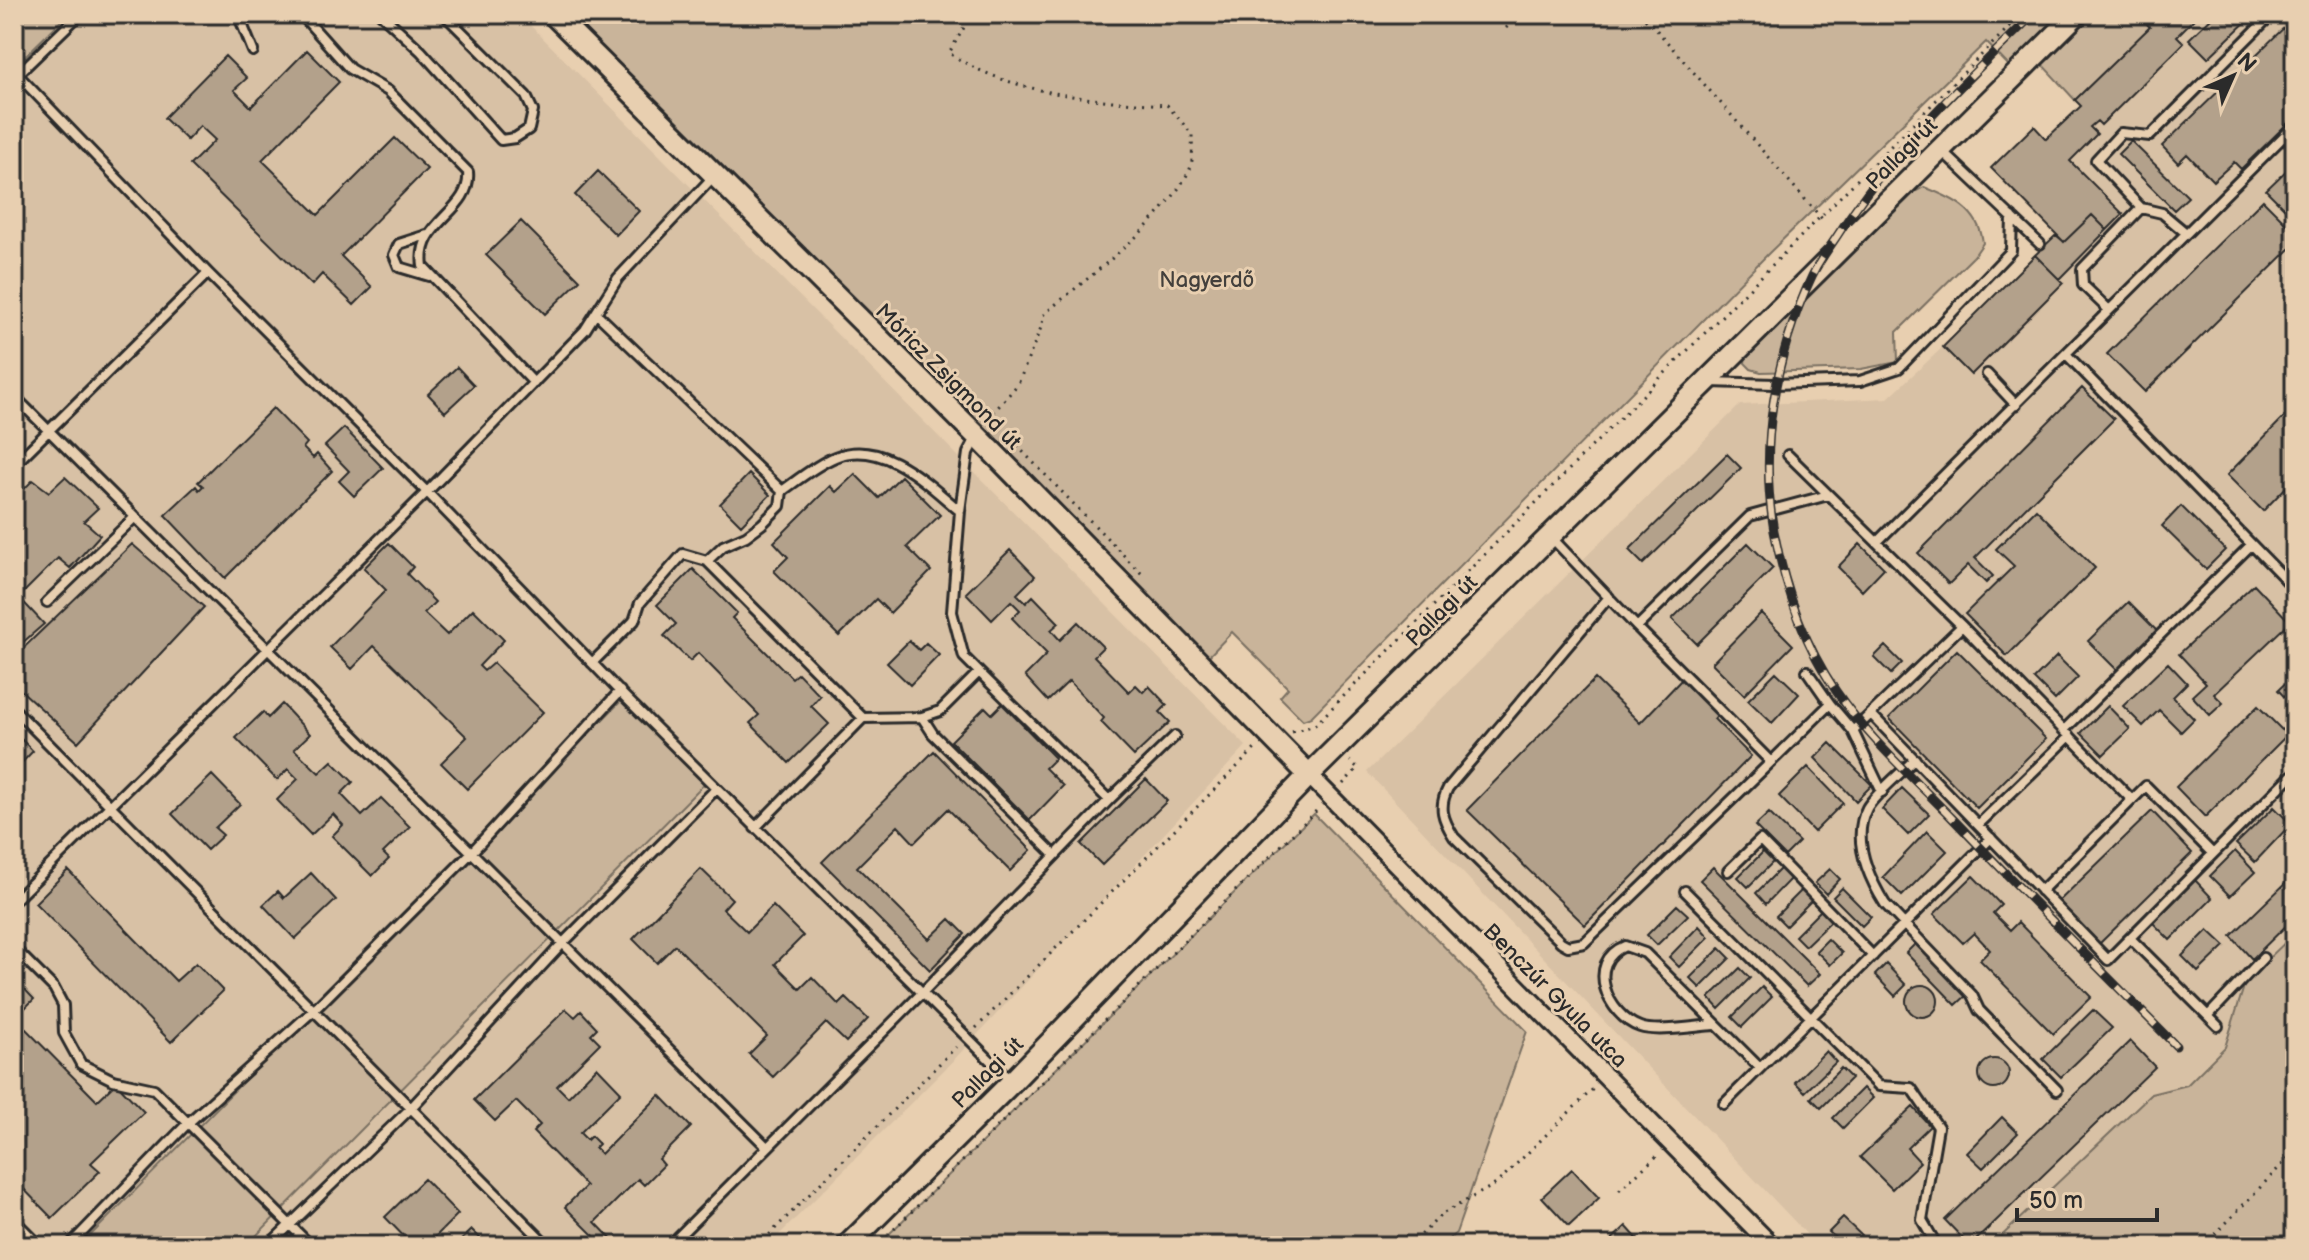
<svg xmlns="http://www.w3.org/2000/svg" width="2309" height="1260" font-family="'Balsamiq Sans',sans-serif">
<rect width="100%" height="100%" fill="#e8cfb0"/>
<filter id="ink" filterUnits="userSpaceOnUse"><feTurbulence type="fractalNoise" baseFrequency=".0125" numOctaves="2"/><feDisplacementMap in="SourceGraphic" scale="16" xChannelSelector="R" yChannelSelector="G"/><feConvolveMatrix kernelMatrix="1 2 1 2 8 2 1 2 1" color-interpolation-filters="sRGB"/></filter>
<g filter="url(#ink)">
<path fill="#d8c1a5" d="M14,14h505l727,732 -297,319 -181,181h-754z
M2147,14h148v919l-49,47 -20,67 -39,39 -36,8 -160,152h-173l-451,-474 373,-367 148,-7 55,-51 113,-112 -65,-67 43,-42 13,13 33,-33 -5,-6z"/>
<path fill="#c9b49a" stroke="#7a7062" stroke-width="2" d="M14,14h54l-52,51 -2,-3z
M570,14h1577l-4,5 7,8 -75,73 -46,-50 -20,16 -23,-24 -217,211 -458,464 -8,3 -23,-23 8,-9 -56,-56 -25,26z
M1924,187c28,11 55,22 59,56l-9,13 -77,76 1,30 -37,7 -100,3 -10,-3 -6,-6 1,-8 169,-163z
M625,697l83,83 -462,466h-166z
M1314,814l213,217 -71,202 -15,13h-564z
M2295,933v313h-304l160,-152 36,-9 38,-38 21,-67z"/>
<path fill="#b3a18b" stroke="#2b2b2b" stroke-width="2" d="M2147,14h52l-22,22 7,7 -83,82 -4,-4 -7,6 7,7 -27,27 53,53 -16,16 -15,-15 -28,27 -73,-74 43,-42 12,13 35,-33 -6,-6 75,-73 -8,-8z
M2215,14h39l-46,44 -19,-19z
M2295,17v99l-54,53 -7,-7 -21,19 -26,-27 -9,9 -16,-17z
M307,50l32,32 -77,78 56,55 77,-77 32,31 -86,87 31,31 -18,18 -32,-31 -10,11 -122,-120 25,-25 -15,-14 -13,14 -23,-22 61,-62 22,22 -13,12 17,17z
M2131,141l57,56 -14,13 -56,-56z
M2295,162v57l-29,-29z
M598,171l41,40 -23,24 -41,-40z
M2263,200l32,32v12l-150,148 -38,-38z
M2092,215l15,15 -48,49 -24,-24 21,-20 8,7z
M521,221l59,59 -35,34 -59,-59z
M2035,255l28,28 -92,92 -28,-28z
M457,367l17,18 -29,27 -17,-18z
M2082,388l32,31 -139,139 18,18 -7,7 -18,-18 -19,19 -31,-31z
M2295,406v72l-32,33 -36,-36z
M273,408l34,35 -4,5 10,10 4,-4 15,17 -107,107 -60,-63 31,-29 3,4 4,-4 -5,-4z
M344,428l39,40 -29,28 -15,-15 10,-10 -24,-25z
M1727,454l14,14 -98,96 -14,-14z
M749,474l21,21 -29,30 -21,-21z
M855,474l24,24 22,-22 39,39 -33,32 24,24 -41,42 -14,-14 -37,37 -65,-65 14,-14 -14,-15 56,-56 6,6z
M65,477l33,31 -14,13 16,14 -30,33 -12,-10 -37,37 -7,-7v-62l4,-4 -4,-5v-18l19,-19 16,12z
M2181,506l44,44 -19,19 -44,-43z
M2036,509l59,59 -88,88 -42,-42 49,-48 -18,-17z
M389,543l24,24 -6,7 28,28 -11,11 23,22 26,-26 31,31 -25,26 5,5 9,-8 50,49 -76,77 -26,-26 26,-26 -93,-91 -22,23 -22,-22 56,-57 -22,-22z
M1748,543l25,25 -76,76 -25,-25z
M132,544l72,63 -126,135 -64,-58v-27z
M1860,544l24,24 -22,23 -24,-24z
M1010,550l25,26 -18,18 9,9 7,-7 26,27 -8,7 9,10 18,-18 25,25 -9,9 35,36 7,-7 7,7 6,-6 18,19 -7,7 10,10 -36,34 -33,-34 3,-4 -35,-37 -21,20 -23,-25 22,-22 -35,-36 8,-8 -9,-9 -19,19 -26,-27z
M693,569l44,44 -5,5 60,60 6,-5 22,23 -9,10 18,18 -40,39 -39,-40 9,-8 -61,-62 -8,8 -26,-25 12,-12 -19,-19z
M2254,584l36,38 -76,72 9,9 -13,12 -18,-19 14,-13 -27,-29z
M14,592l30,32 -30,26z
M2128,602l29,29 -39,40 -30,-30z
M1761,613l32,32 -49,50 -32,-32z
M909,641l10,9 7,-7 13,12 -29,30 -23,-22z
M1885,646l17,17 -11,11 -17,-17z
M1957,650l89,89 -69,69 -88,-90z
M2057,656l21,21 -23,23 -21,-21z
M2168,663l19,20 -14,14 21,22 -13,13 -22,-22 -16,16 -20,-20z
M1776,672l23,22 -27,29 -24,-23z
M2293,676l2,2v30l-17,-18z
M1683,678l36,35 -5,6 37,37 -166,169 -118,-115 128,-131 45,44z
M282,704l28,30 -16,15 25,24 13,-12 21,21 -12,12 21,22 19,-18 29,29 -27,26 6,6 -17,17 -40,-40 11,-11 -10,-11 -22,21 -34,-35 21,-21 -10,-10 -11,11 -41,-42 27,-26 5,6z
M1002,704l53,54 -10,10 18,18 -33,34 -79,-79 34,-34 7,7z
M2108,706l22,23 -27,26 -22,-22z
M2258,706l29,29 -82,82 -29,-30z
M14,732l19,19 -19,20z
M1830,743l42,42 -16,16 -41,-43z
M934,751l97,99 -21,21 -62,-62 -34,34 -16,-17 -41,41 72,72 21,-20 15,15 -35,36 -108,-108z
M1808,767l35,36 -29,29 -35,-36z
M212,775l28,29 -25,24 8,7 -16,15 -35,-36z
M1146,779l21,22 -65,64 -21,-21z
M1902,788l27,26 -21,21 -26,-26z
M2274,807l17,17 -36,38 -19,-18z
M2152,811l40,42 -94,92 -41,-42z
M1769,813l30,29 -14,14 -30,-30z
M1927,831l20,20 -45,45 -19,-19z
M1764,851l10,10 -26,26 -10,-10z
M2235,851l20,21 -25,24 -20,-20z
M1713,867l107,107 -13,12 -107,-106z
M1782,867l10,10 -26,27 -10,-11z
M701,869l31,30 -9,10 24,23 26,-26 30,30 -28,28 25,25 12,-12 27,28 7,-7 22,21 -22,23 -20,-19 -53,54 -24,-23 18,-18 -92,-91 -18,18 -24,-24z
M1830,869l10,10 -14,15 -11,-11z
M68,870l108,111 20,-18 27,28 -52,51 -136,-139z
M311,873l25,27 -41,39 -32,-34 15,-14 6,7z
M2295,874v43l-43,42 -21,-23z
M1973,876l28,29 -8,8 17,17 8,-8 73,75 -38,37 -73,-74 10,-10 -16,-17 -11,10 -29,-29z
M2195,880l17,18 -42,42 -18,-18z
M1842,888l29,29 -9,9 -29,-29z
M1802,890l10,10 -26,26 -10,-10z
M1677,905l11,10 -31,30 -10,-10z
M1821,910l11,10 -27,26 -10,-10z
M1699,926l10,11 -30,30 -10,-10z
M2208,930l17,16 -27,26 -16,-16z
M1828,939l14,14 -12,12 -14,-14z
M1917,942l51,52 -12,11 -50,-52z
M1720,948l10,10 -30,30 -10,-10z
M1886,964l20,21 -11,11 -20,-21z
M1740,968l10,10 -31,31 -10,-11z
M14,978l20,21 -19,19 82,83 19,-18 28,29 -53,51 9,8 -48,47 -38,-39z
M1906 1001a16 16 0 1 1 32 0a16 16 0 1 1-32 0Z
M1762,987l10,10 -30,30 -10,-10z
M566,1009l9,8 6,-6 16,17 -6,6 9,9 -43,43 11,11 29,-30 24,25 -41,41 7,7 4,-4 8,8 -4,4 6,6 59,-59 31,32 -32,32 5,6 -20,20 -6,-6 -43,43 23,24h-22l4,-4 -35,-35 21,-21 -53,-54 7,-7 -24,-24 -21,20 -21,-21z
M2093,1010l19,18 -51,49 -18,-18z
M2130,1041l25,26 -185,179 -25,-26z
M1826,1051l10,11 -31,30 -10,-10z
M1979 1074a15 15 0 1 1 30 0a15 15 0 1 1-30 0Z
M1841,1068l10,10 -30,30 -10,-10z
M1863,1088l10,10 -30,30 -10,-10z
M1913,1107l17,19 -23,22 13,14 -28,27 -32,-32z
M2002,1117l16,16 -35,35 -16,-15z
M1572,1169l27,29 -30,28 -27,-29z
M424,1179l34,35 -23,23 8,9h-30l-28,-29z
M1843,1218l18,17 -10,11h-7l-15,-14z
M1626,1226l18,20h-37l-1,-1z
M472,1230l16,16h-33z"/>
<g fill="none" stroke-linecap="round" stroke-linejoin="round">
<defs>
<path id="service" d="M238,14l15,37
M301,14l49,55 38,22 80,81c4,40 -52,49 -45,94l111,117
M381,14l40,37 80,89 14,-2 14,-9 4,-18 -7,-15 -82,-82
M14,71l194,202 219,219 198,205 386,384
M15,77l65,-63
M1940,149l100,95
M2186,233l-24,-20 -21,-5 -45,-48 25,-27 29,3 122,-122
M427,235l-28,9 -5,11 5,12 30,9
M2109,310l-26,-25 -1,-16 59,-61
M596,313l186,178 -2,15 -18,18 -16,12 -23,10 -16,15 156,157 -108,110
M2067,355l228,234
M1987,374l29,31
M1710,382l65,2 85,-3 39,-13 112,-117 1,-34
M14,396l753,751
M977,436l-9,17 -8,58 -8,101 12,45 15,15
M1788,455l174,171 170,174 14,-14 67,68 82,-82
M14,465l194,-192
M782,491c17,-12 34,-26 53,-34 48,-19 91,26 125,54
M1828,495l-78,21 -113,111 134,135 59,-58 23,27 109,-105
M1550,536l87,91
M1877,542l418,-417
M1609,597l-161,191c-10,19 -5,32 6,49l107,105 7,4 16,-3 187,-181
M47,602l88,-85
M592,663l42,-42 6,-18 43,-49 24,7
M1807,671l23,33
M14,709l534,537
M1871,714l237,246 105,-106
M922,717l11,17 121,120
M863,718l59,-1 18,-6 39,-39 130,128 66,-64
M2064,730l187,-185
M1853,731l29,61
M1915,759c-12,12 -41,36 -48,49 -16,31 2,70 18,96l87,91 7,15 78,80
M1978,825l92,-89
M1728,871l32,-31 113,116
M1685,891l194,195 32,2 27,39 -16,93 15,26
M2041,891l91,-91
M14,901l413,-409 158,-162 33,-52 95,-101
M2130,938l88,88
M14,948l40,40 9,17 1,28 17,31 32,16 41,9 157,157
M2208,1016l55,-58
M1715,1025c-19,1 -58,8 -75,2 -33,-12 -55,-65 -15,-81l20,7 115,115
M1724,1104l267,-266
M14,1220l26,26
M69,1246l119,-123 126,-113 157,-157 149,-162
M268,1246l142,-137 152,-165 154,-155
M669,1246l252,-252 188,-194"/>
<path id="minor" d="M1309,775l463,471"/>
<path id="tertiary" d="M553,14l424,422 332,339
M847,1246l165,-164 297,-307 768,-761"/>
</defs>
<use href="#service" stroke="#2b2b2b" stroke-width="14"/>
<use href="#minor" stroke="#2b2b2b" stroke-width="22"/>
<use href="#tertiary" stroke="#2b2b2b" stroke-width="26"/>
<path stroke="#2b2b2b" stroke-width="3" stroke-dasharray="2 6" stroke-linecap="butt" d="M972,14l-23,39c60,41 147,48 218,52l25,29c0,11 2,28 -3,37 -29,56 -99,104 -146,144l-1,10 -24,59 -31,36
M1639,14l15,13 170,194
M1506,28l15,-14
M989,417l153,157
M1292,732l23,-7 707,-711
M1343,784l15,-16 -8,-7
M976,1028l280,-280
M1619,1190l39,-35
M758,1246l198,-199
M877,1246l441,-437
M1410,1246l32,-32 54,-30 98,-96
M2204,1246l91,-95"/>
<use href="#service" stroke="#e8cfb0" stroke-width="8"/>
<use href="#minor" stroke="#e8cfb0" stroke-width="16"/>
<use href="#tertiary" stroke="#e8cfb0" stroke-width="20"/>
<defs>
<path id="rail" d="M2034,14c-70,68 -142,136 -195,219 -9,14 -20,28 -27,43 -37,79 -53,169 -38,255 11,57 29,112 62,160 32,47 76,86 116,127 74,77 149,152 224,228"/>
</defs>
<use href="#rail" stroke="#2b2b2b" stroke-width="9"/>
<use href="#rail" stroke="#e8cfb0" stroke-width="6" stroke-dasharray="18" stroke-linecap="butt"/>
</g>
</g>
<g text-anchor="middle" stroke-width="6" stroke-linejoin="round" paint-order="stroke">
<g font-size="22" fill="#2b2b2b" stroke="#e8cfb0">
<text transform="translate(1901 153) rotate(-45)" y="8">Pallagi út</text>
<text transform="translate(949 376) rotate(45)" y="8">Móricz Zsigmond út</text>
<text transform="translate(1441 610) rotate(-45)" y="8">Pallagi út</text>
<text transform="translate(1556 995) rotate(45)" y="8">Benczúr Gyula utca</text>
<text transform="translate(987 1072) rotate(-45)" y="8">Pallagi út</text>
</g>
<g font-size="22" fill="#43403c" stroke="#e8cfb0">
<text x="1207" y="287">Nagyerdő</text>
</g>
</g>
<rect width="2309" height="1260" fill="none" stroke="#e8cfb0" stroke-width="48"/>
<rect x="24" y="24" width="2261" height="1212" fill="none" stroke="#2b2b2b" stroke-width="3" filter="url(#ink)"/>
<g transform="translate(2233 76) rotate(45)" stroke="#e8cfb0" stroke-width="6" paint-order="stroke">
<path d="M0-6L14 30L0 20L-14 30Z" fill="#2b2b2b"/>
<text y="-12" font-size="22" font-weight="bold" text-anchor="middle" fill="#2b2b2b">N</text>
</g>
<path d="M2017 1208v12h140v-12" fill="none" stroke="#2b2b2b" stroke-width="4"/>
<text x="2029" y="1208" font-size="24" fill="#2b2b2b" stroke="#e8cfb0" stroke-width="6" paint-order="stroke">50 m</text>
</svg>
